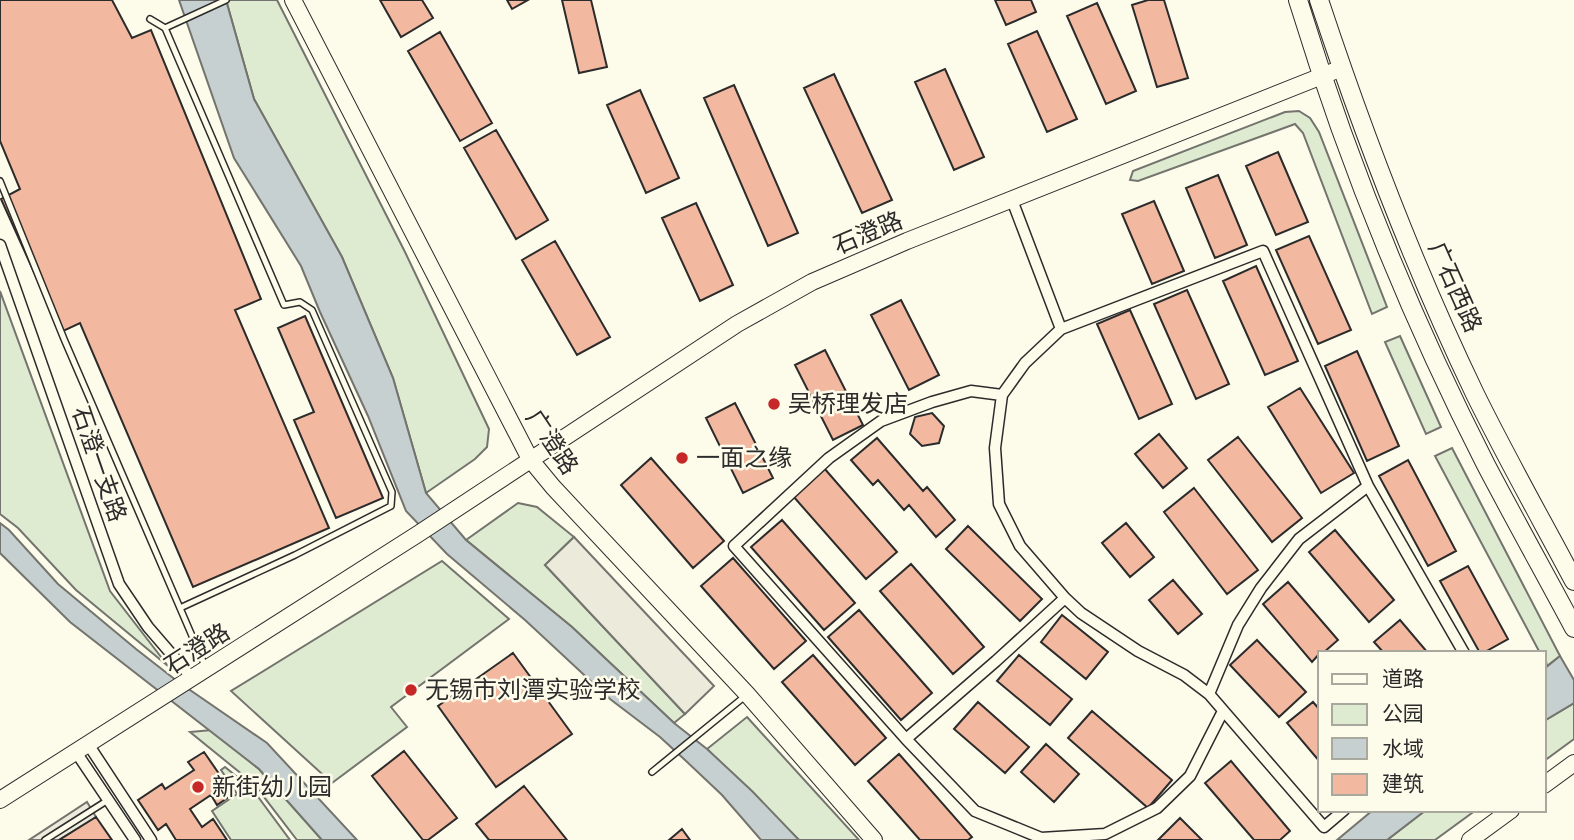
<svg xmlns="http://www.w3.org/2000/svg" width="1574" height="840" font-family="Karla,'Noto Sans SC',sans-serif">
<rect width="100%" height="100%" fill="#fdfbea"/>
<path fill="#deebd1" stroke="#74746e" stroke-width="2" d="M226,0h51l128,252 84,177 -2,18 -12,12 -49,34 -33,-115 -51,-121 -88,-158z
M1299,111l11,7 9,14 68,175 -15,7 -69,-181 -8,-9 -157,57 -8,-1 3,-9 152,-59z
M0,291l110,300 58,75 -92,-76 -58,-62 -18,-14z
M1400,336l41,91 -15,7 -41,-92z
M1452,448l108,208 -13,10 -3,-13h-4l-105,-197z
M518,503l19,4 37,30 -29,28 140,149 -11,9 -102,-96 -106,-87z
M442,561l67,58 -118,88 16,20 -75,56 -101,-92z
M1574,703v36l-30,22v-40z
M747,717l112,123h-60l-92,-91z
M212,730l47,39 63,71h-25l-43,-56 -64,-52z
M225,767l28,23 37,50h-59l-19,-29 25,-17 -16,-24z
M1426,810h50l-41,30h-48z"/>
<path fill="#eceadb" stroke="#74746e" stroke-width="2" d="M574,537l140,149 -29,28 -140,-149z
M87,802l9,15 -37,23h-30z"/>
<path fill="#c7d0d0" stroke="#74746e" stroke-width="2" d="M179,0h47l28,99 88,158 51,121 33,115 40,47 106,87 102,96 33,26 45,42 47,49h-38l-39,-45 -37,-35 -25,-23 -50,-38 -85,-79 -78,-66 -41,-43 -38,-95 -48,-104 -19,-46 -67,-108z
M0,523l9,7 49,54 78,65 41,32 90,62 90,97h-35l-63,-71 -189,-147 -70,-69z
M1560,656l14,24v23l-30,18v-52z
M1373,810h53l-39,30h-50z"/>
<path fill="#f2b8a0" stroke="#2b2b2b" stroke-width="2" d="M0,0h112l20,38 19,-8 110,269 -26,11 94,218 -136,59 -113,-264 -19,9 -60,-133 19,-10 -20,-48z
M380,0h42l11,18 -32,19z
M507,0h21l-16,9z
M562,0h29l16,67 -28,6z
M995,0h36l5,12 -30,13z
M1148,0h16l24,78 -31,9 -25,-82z
M1097,3l39,88 -30,13 -39,-88z
M1037,31l40,88 -30,13 -39,-88z
M440,32l52,91 -32,18 -52,-90z
M945,69l39,88 -30,13 -39,-88z
M834,74l58,126 -30,13 -58,-125z
M734,85l64,148 -30,13 -64,-148z
M640,90l39,88 -33,15 -39,-88z
M496,130l52,90 -32,19 -52,-91z
M1278,152l30,70 -32,13 -30,-69z
M1218,175l29,70 -32,13 -29,-70z
M1154,201l30,70 -32,13 -30,-70z
M696,203l37,82 -33,16 -38,-83z
M1309,236l42,94 -33,14 -42,-94z
M555,241l55,96 -33,18 -55,-95z
M1256,266l42,95 -33,14 -42,-94z
M1187,290l42,94 -33,15 -42,-95z
M901,300l38,75 -30,15 -38,-75z
M1130,310l42,94 -33,15 -42,-95z
M305,316l78,182 -47,20 -42,-98 20,-8 -36,-84z
M825,350l38,75 -30,15 -38,-75z
M1357,351l42,95 -32,15 -42,-95z
M1300,388l54,85 -33,20 -53,-86z
M735,403l38,75 -30,15 -37,-75z
M932,413l12,13 -5,17 -17,3 -12,-12 5,-17z
M1159,434l28,34 -24,20 -28,-34z
M1238,437l64,81 -30,24 -64,-82z
M877,438l46,53 4,-4 28,33 -19,17 -27,-32 -5,5 -26,-30 -5,5 -22,-25z
M651,458l73,83 -31,27 -72,-83z
M1408,460l48,91 -28,15 -49,-90z
M824,468l73,84 -31,27 -73,-83z
M1194,488l64,82 -31,24 -63,-82z
M782,520l73,83 -31,27 -73,-83z
M1126,523l28,34 -24,20 -28,-34z
M968,526l74,73 -22,22 -74,-72z
M1335,530l59,70 -25,22 -60,-70z
M733,558l73,83 -32,28 -73,-83z
M911,564l73,83 -31,27 -73,-83z
M1468,566l40,73 -25,14h-3l-40,-72z
M1173,580l29,34 -24,20 -29,-34z
M1288,582l50,58 -15,13h-3l-8,9 -49,-58z
M859,610l73,83 -31,27 -73,-83z
M1062,615l46,37 -22,27 -45,-37z
M1400,620l28,33h-44l-10,-11z
M1257,640l49,52 -27,25 -49,-52z
M513,653l59,81 -76,53 -58,-81z
M813,655l73,83 -31,27 -73,-83z
M1019,655l53,44 -22,26 -53,-44z
M978,702l51,45 -24,26 -51,-44z
M1313,702l7,8v52l-33,-39z
M1092,711l80,69 -24,28 -80,-70z
M1046,744l33,30 -25,28 -33,-30z
M404,751l53,67 -29,22h-5l-51,-64z
M204,752l29,42 -16,11 -6,-10 -21,14 12,18 11,-8 14,21h-51l-10,-16 -8,6 -20,-30 24,-16 3,5 29,-19 -6,-8z
M899,754l73,83 -4,3h-48l-52,-59z
M1231,761l59,70 -10,9h-26l-49,-57z
M524,786l43,54h-78l-13,-16z
M96,817l16,23h-53z
M1180,818l22,22h-44z
M682,829l8,11h-21z"/>
<g fill="none" stroke-linecap="round" stroke-linejoin="round">
<defs>
<path id="lane" d="M150,19l15,9 119,277 16,-3 12,8 80,182 -1,14 -96,49 -115,53 25,58
M165,28l61,-28
M0,181l64,158 116,269
M652,772l92,-75
M45,840l63,-40"/>
<path id="street" d="M1012,200l49,129 -36,34 -23,32 -7,53 4,56 21,42 45,52 16,15 57,38 46,24 25,19 115,133 20,-17
M0,245l119,339 29,43 44,51
M1061,329l202,-78 105,235
M1065,598l-69,63 -90,78 69,72 66,27 64,-4 52,-26 33,-32 33,-65
M1209,694l29,-69 23,-37 38,-49 69,-53 96,167
M906,739l-172,-193 95,-88 52,-37 51,-19 39,-11 31,4
M88,744l63,96
M76,752l59,88"/>
<path id="secondary" d="M293,0l237,459 23,28 194,207 127,146
M1544,785l30,-22
M0,800l418,-266 319,-210 75,-42 95,-41 435,-173
M1470,840l41,-30"/>
<path id="primary" d="M1298,0c49,160 112,316 188,465 29,55 59,109 88,163
M1319,0c44,133 95,267 156,394 31,63 66,125 99,187"/>
</defs>
<use href="#lane" stroke="#2b2b2b" stroke-width="8"/>
<use href="#street" stroke="#2b2b2b" stroke-width="13"/>
<use href="#secondary" stroke="#2b2b2b" stroke-width="18"/>
<use href="#primary" stroke="#2b2b2b" stroke-width="20"/>
<use href="#lane" stroke="#fdfbea" stroke-width="5"/>
<use href="#street" stroke="#fdfbea" stroke-width="10"/>
<use href="#secondary" stroke="#fdfbea" stroke-width="16"/>
<use href="#primary" stroke="#fdfbea" stroke-width="18"/>
</g>
<g fill="#c62828" stroke="#fdfbea" stroke-width="2.5">
<circle cx="774" cy="404" r="7"/>
<circle cx="682" cy="458" r="7"/>
<circle cx="411" cy="690" r="7"/>
<circle cx="198" cy="787" r="7"/>
</g>
<g text-anchor="middle" stroke-width="5" stroke-linejoin="round" paint-order="stroke">
<g font-size="24" fill="#2b2b2b" stroke="#fdfbea">
<text transform="translate(868 233) rotate(-23)" y="8">石澄路</text>
<text transform="translate(1455 287) rotate(66)" y="8">广石西路</text>
<text transform="translate(552 442) rotate(56)" y="8">广澄路</text>
<text transform="translate(99 464) rotate(71)" y="8">石澄一支路</text>
<text transform="translate(197 649) rotate(-33)" y="8">石澄路</text>
</g>
<g font-size="24" fill="#2b2b2b" stroke="#fdfbea" text-anchor="start">
<text x="788" y="412">吴桥理发店</text>
<text x="696" y="466">一面之缘</text>
<text x="425" y="698">无锡市刘潭实验学校</text>
<text x="212" y="795">新街幼儿园</text>
</g>
</g>
<rect x="1318" y="651" width="228" height="161" fill="#fdfbea" stroke="#a9a89e" stroke-width="2"/>
<rect x="1332" y="674" width="35" height="10" fill="#fdfbea" stroke="#a9a89e" stroke-width="2"/>
<text x="1382" y="686" font-size="21" fill="#2b2b2b">道路</text>
<rect x="1332" y="704" width="35" height="21" fill="#deebd1" stroke="#a9a89e" stroke-width="2"/>
<text x="1382" y="721" font-size="21" fill="#2b2b2b">公园</text>
<rect x="1332" y="738" width="35" height="21" fill="#c7d0d0" stroke="#a9a89e" stroke-width="2"/>
<text x="1382" y="756" font-size="21" fill="#2b2b2b">水域</text>
<rect x="1332" y="774" width="35" height="21" fill="#f2b8a0" stroke="#a9a89e" stroke-width="2"/>
<text x="1382" y="791" font-size="21" fill="#2b2b2b">建筑</text>
</svg>
